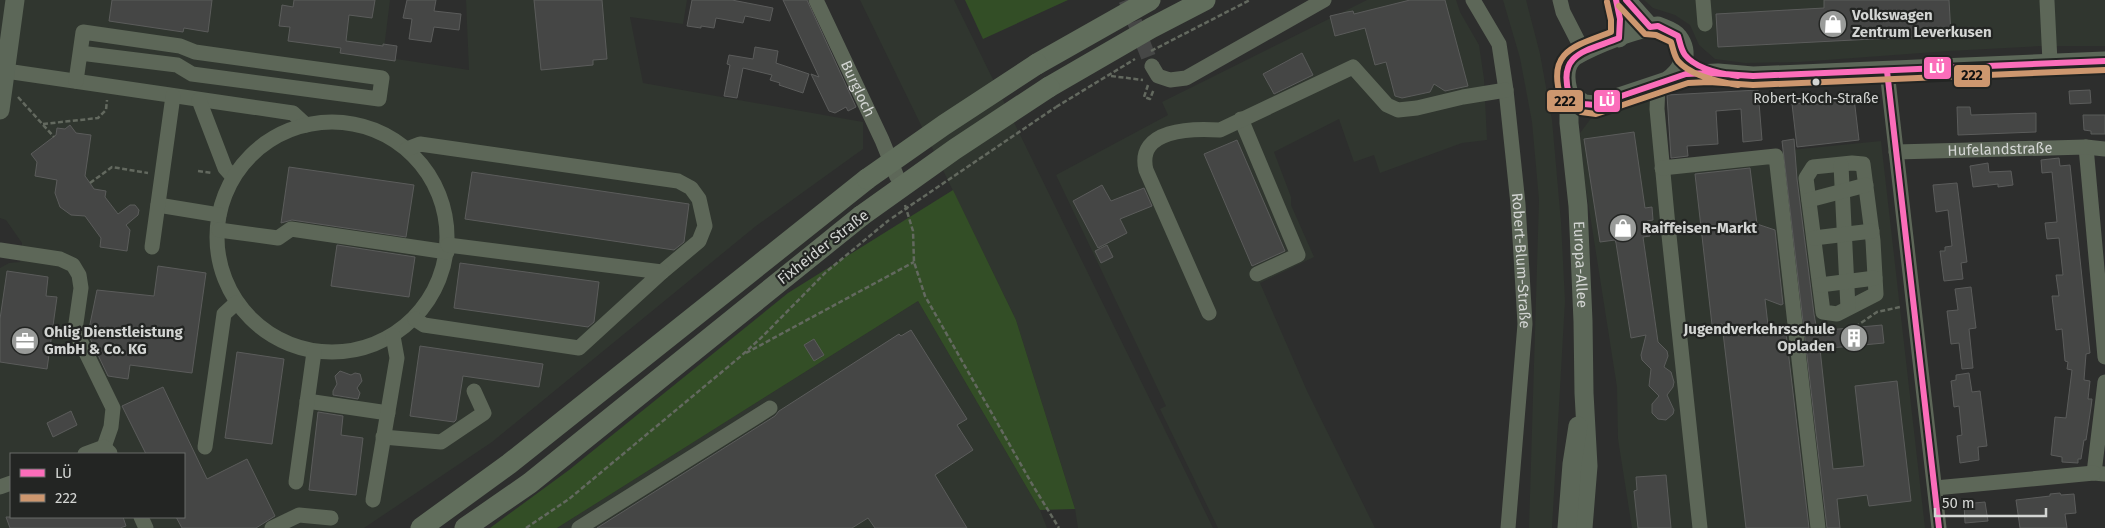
<svg xmlns="http://www.w3.org/2000/svg" width="2105" height="528" font-family="'Fira Sans',sans-serif">
<rect width="100%" height="100%" fill="#2d2e2d"/>
<path fill="#30362f" fill-rule="evenodd" d="M0,0h390l-7,57 86,13 -3,-70h221l-4,24 -53,-7 13,66 220,39v27l-107,77 -264,216 -128,86h-364v-260l9,-5 11,-1 2,-19 -16,-23 -6,-2zM11,454h173v63h-173z
M860,0h94l259,528h-135l-3,-19 -59,-189z
M1367,0h89l4,12 19,33 5,34 3,61 -25,3 -82,30 -6,-18 -20,7 -15,-43 -65,33 17,45v8l23,52 -54,26 47,108 68,137h-157l-58,-119 6,-3 -110,-231 112,-60 -6,-13z
M1503,0h23l14,54 12,66 9,102 4,79 -13,227h-23l10,-328 -7,-78 -12,-64z
M1644,0h461v46h-64l-92,5 -150,11 -54,1 -30,-4 -16,-14 -9,-20 -15,-10 -22,-7z
M1663,94l5,68 213,-21 44,387h-293l-14,-89 -1,-52 -36,-230 -1,-24 12,-16 17,-7z
M918,301l122,209 7,18h-490z"/>
<path fill="#334e26" d="M965,0h103l-85,39z
M953,190l63,130 59,189 -35,1 -122,-209 -361,227h-67l79,-58 219,-177z"/>
<path fill="#454645" stroke="#5b5c5b" d="M112,0h100l-4,32 -24,-4 -1,4 -74,-11z
M294,0h81l-3,18 -23,-3 -3,26 37,5v-2l14,2 -2,15 -55,-8 1,-5 -53,-7 2,-14 -11,-1 3,-21 11,2z
M407,0h29l-2,11 27,3 -2,16 -25,-3 -3,15 -22,-3 3,-20 -9,-1z
M534,0h68l5,59 -14,1v5l-52,5z
M692,0h40l41,8 -3,13 -25,-5 -2,7 -27,-5 -2,10 -13,-2v2l-14,-2z
M783,0h24l49,107 -8,4 -2,-4 -11,6 -6,-2 -18,-37 8,3z
M1410,0h35l23,86 -23,5 -11,-7 -4,8 -28,6 -7,-2 -9,-34 -11,3 -10,-37 -30,8 -5,-20 17,-4 6,-1 1,3z
M1824,0h125l2,35 -233,12 -2,-33 108,-6z
M755,47l23,4 -2,12 33,11 -6,19 -24,-8 1,-2 -10,-3 2,-5 -29,-7 -6,30 -13,-2 6,-31 -3,-1 2,-9 24,4z
M1302,53l11,22 -39,19 -11,-20z
M1758,90l4,50 -19,2 -2,-33 -25,2 2,33 -31,2 1,10 -17,2 -4,-63z
M2090,90l1,13 -21,1 -1,-13z
M1854,98l5,42 -62,7 -5,-43z
M1957,107h13l1,8 65,-2v19l-78,3z
M2083,115h22v19h-14v-3l-7,-1z
M70,125l6,8 15,2 -6,41 5,7 4,6 12,2 -1,6 13,17 12,-9h5l4,5 -1,5 -12,10 4,5 -3,21 -27,-4 1,-9 -16,-22 -14,-1 -11,-8 -5,-14 2,-13 -22,-4 2,-14 -6,-8 25,-19 1,-7 8,1z
M1634,132l11,76 7,-1 1,13 -6,1 3,15 -7,1 15,105 9,9 1,5 -4,11 7,5 3,10 -1,5 -6,8 7,15 -1,4 -7,6 -8,-1 -6,-6v-9l7,-8 -10,-10 2,-17 -9,-9 -1,-5 5,-20 -15,3 -15,-95 -1,-3 -15,2 -16,-103z
M1794,139l3,40 17,135 3,17 65,-6 2,18 -64,6 13,120 31,-3 -9,-80 42,-5 14,120 -42,5 -2,-11 -30,4 3,29h-13l-45,-387z
M1237,140l48,111 -33,15 -48,-112z
M2059,158l1,8 10,-1 20,188 -4,1 -2,26 6,1 -2,18h4l-1,8 -5,33h-2l-3,19h-3v4l-16,-1v-5l-11,-2 4,-38 11,1 6,-48 -5,-1 1,-7 -3,-1 -3,-32 -6,1 -4,-34h7l-3,-21h7l-4,-37 -12,1 -2,-16 12,-1 -5,-50 -10,1 -1,-13z
M1988,163l1,9 22,-1 2,14 -15,2v-3l-25,3 -3,-21z
M289,167l125,18 -8,52 -114,-17 -11,3z
M1750,168l7,56 18,6 8,74 -2,1 -16,-6 4,35 17,-1 23,195h-63l-24,-204 -10,1 -17,-151z
M472,172l217,32 -5,38 -10,8 -209,-31z
M1957,183l10,79 -6,1 2,16 -19,2 -4,-30h5v-4l7,-1 -4,-36 -12,2 -3,-27z
M1102,185l9,16 33,-13 8,18 -32,13 7,14 -29,15 -25,-47z
M337,245l78,12 -6,40 -78,-11z
M1107,245l6,12 -12,6 -6,-12z
M460,263l139,19 -5,40 -6,5 -134,-19z
M158,266l48,7 -14,100 -62,-8 -2,14 -20,-3 -20,-42 9,-44 57,6z
M7,271l41,6 -2,19 11,1 -10,72 -47,-7v-43z
M1971,287l5,41 -7,1 4,39 -11,1 -3,-26 -8,1 -4,-33 11,-1 -3,-21z
M911,330l56,89 -10,6 16,25 -38,25 32,53h-92l-7,-10 -16,10h-255l178,-112 4,-5 120,-77 2,2z
M814,339l10,16 -10,6 -10,-16z
M420,346l123,18 -4,23 -76,-11 -7,44 -2,2 -44,-6z
M237,352l47,7 -12,85 -47,-6z
M340,371l11,4 4,-2 5,1 2,7 -5,7 3,5 -2,6 -25,-4v-4l4,-7 -2,-8z
M1969,373l3,19 8,-1 7,55 -9,1 1,13 -19,3 -3,-27 5,-1 -3,-29 -5,1 -3,-26 5,-1v-5z
M163,387l44,92 40,-20 28,57 -19,12h-74l-6,-11h8v-63h-38l-24,-48z
M71,411l6,14 -24,12 -6,-14z
M318,412l25,4 -2,19 22,3 -7,57 -47,-5z
M1666,475l5,53h-33l-4,-37 3,-1 -1,-13z
M2060,493l1,2 13,-1 2,19 -11,1 2,14h-47l-4,-28 34,-4v-2z
M1985,502l3,19 -23,2 -1,-19z
M6,517h117l3,9 -6,2h-110z"/>
<g fill="none" stroke-linecap="round" stroke-linejoin="round">
<path stroke="#464746" stroke-width="15" stroke-dasharray="15 8" stroke-linecap="butt" d="M1126,0l26,66"/>
<path stroke="#63695f" stroke-width="2.5" stroke-dasharray="5 2.5" stroke-linecap="butt" d="M1151,51l99,-51
M1111,76l32,4
M1148,85l-4,12 6,2 4,-10
M18,97l36,40
M1056,107l79,-48
M43,124l55,-6 8,-8 1,-10
M198,171l14,2
M90,183l22,-16 36,6
M905,205l8,26 1,31 11,34 107,188 27,44
M1855,327l22,-15 23,-5
M746,353l168,-91
M526,528l43,-29 172,-143 22,-20 63,-64 63,-52"/>
<g stroke="#5d6758" stroke-width="15">
<path id="s1" d="M816,0l66,140 15,37"/>
<path id="s2" d="M1473,0l26,44 7,46 12,114 7,120 -17,204"/>
<path d="M1560,0l3,12 20,39"/>
<path d="M1703,0l2,24"/>
<path d="M2047,1l3,61"/>
<path d="M1152,66l6,10 12,4 16,-2 138,-78"/>
<path d="M6,71l287,42 13,12"/>
<path d="M1887,71l52,457"/>
<path d="M76,81l7,-49 97,14 15,6 187,26 -3,21 -187,-25 -15,-9 -97,-12"/>
<path d="M1658,84l-1,25 11,117 32,302"/>
<path d="M199,100l26,68 8,9"/>
<path d="M1241,119l57,136 -41,19"/>
<circle cx="332" cy="237" r="115"/>
<path d="M2086,147l19,210"/>
<path d="M407,149l13,-5 258,37 13,7 8,11 6,27 -6,15 -37,31"/>
<path id="s3" d="M1896,152l190,-5 19,2"/>
<path d="M1852,163l11,1 10,77 3,53 -39,20 -14,-2 -17,-134 7,-11z"/>
<path d="M1841,165l7,143"/>
<path d="M1662,168l114,-12 42,372"/>
<path d="M1809,200l57,-15"/>
<path d="M158,205l61,10"/>
<path d="M219,230l59,8 13,-9 156,23"/>
<path d="M1814,238l58,-7"/>
<path d="M152,247l21,-151"/>
<path d="M0,250l60,9 13,6 6,10 2,13 -6,42 38,78 -2,19 -7,20"/>
<path d="M1820,285l55,-7"/>
<path d="M1209,313l-63,-143c-10,-41 46,-42 74,-40l133,-63 34,38 11,5 19,-2 46,-11 43,-7"/>
<path d="M415,319l9,6 155,23 83,-76 -214,-27"/>
<path d="M2105,382l-11,91 11,1"/>
<path d="M307,401l81,12"/>
<path d="M383,437l58,5 43,-29 -10,-22"/>
<path d="M205,447l19,-133 12,-11"/>
<path d="M85,454l19,-7 6,6"/>
<path d="M296,482l18,-130"/>
<path d="M0,487l11,-4"/>
<path d="M1935,488l159,-15"/>
<path d="M373,500l24,-142 -4,-22"/>
<path d="M141,517l5,11"/>
<path d="M272,528l27,-13 32,3"/>
<path d="M579,528l191,-120"/>
</g>
<g stroke="#5c6758" stroke-width="19">
<path d="M1616,0l4,19 -1,19"/>
<path d="M1626,0l24,27"/>
<path d="M1658,26c6,3 16,5 20,11 12,16 5,34 -11,44l-72,24 -11,-1 -15,-10c-4,-13 -6,-29 6,-38 19,-11 61,-28 83,-30z"/>
<path d="M1676,75l42,-2 35,3 352,-15"/>
<path id="s4" d="M1569,94v29l9,83 5,115 1,72 4,73 -5,62"/>
<path d="M0,110l15,-110"/>
<path d="M1567,528l5,-64 6,-38"/>
</g>
<path stroke="#616e5c" stroke-width="21" d="M1037,64l113,-64
M1049,87l102,-59 54,-28
M421,528l88,-64 358,-285
M465,528l65,-45 331,-267"/>
<path stroke="#63695f" stroke-width="2.5" stroke-dasharray="5 2.5" stroke-linecap="butt" d="M892,218l164,-111"/>
<path stroke="#616e5c" stroke-width="21" d="M867,179l77,-54 93,-61
M861,216l94,-67 94,-62"/>
<defs>
<path id="bus-1" d="M1616,0l4,19 -1,19c-31,13 -62,14 -50,56l15,10 11,1 91,-31 23,-1 44,3 352,-15
M1626,0l24,27 8,-1 20,10c2,6 3,14 7,19 11,14 37,19 53,21
M1887,71l52,457"/>
<path id="bus-2" d="M1607,2l4,18v12c-36,14 -65,19 -50,66l20,14 15,2 92,-31 21,-1 44,3 352,-15
M1619,6l26,28 11,1 15,7c2,6 3,14 7,19 13,15 41,21 60,24"/>
</defs>
<use href="#bus-1" stroke="#232523" stroke-width="10"/>
<use href="#bus-2" stroke="#232523" stroke-width="10"/>
<use href="#bus-1" stroke="#fb6dba" stroke-width="6"/>
<use href="#bus-2" stroke="#cd976f" stroke-width="6"/>
</g>
<defs>
<symbol id="shop-disc" viewBox="-11 -11 22 22"><circle r="9.5" fill="#999b99" stroke="#232523"/><path d="M-5-2.5h2.3a2.7 3.5 0 0 1 5.4 0H5L5.5 6h-11ZM-1.5-2.5h3a1.5 2.3 0 0 0-3 0Z" fill="#fff"/></symbol>
<symbol id="building-disc" viewBox="-11 -11 22 22"><circle r="9.5" fill="#999b99" stroke="#232523"/><path d="M-4-6H4V6H1V3H-1V6H-4ZM-2.5-4.3h1.7v1.8h-1.7ZM.8-4.3h1.7v1.8H.8ZM-2.5-1h1.7V.8h-1.7ZM.8-1h1.7V.8H.8Z" fill="#fff"/></symbol>
<symbol id="office-disc" viewBox="-11 -11 22 22"><circle r="9.5" fill="#999b99" stroke="#232523"/><path d="M-6-3h4V-5.5h4V-3h4V5H-6ZM-1-4.5V-3h2v-1.5ZM-6 0V1H6V0Z" fill="#fff"/></symbol>
</defs>
<g fill-rule="evenodd">
<use href="#shop-disc" x="1817" y="8" width="32" height="32"/>
<use href="#shop-disc" x="1607" y="212" width="32" height="32"/>
<use href="#building-disc" x="1838" y="322" width="32" height="32"/>
<use href="#office-disc" x="9" y="325" width="32" height="32"/>
</g>
<circle fill="#d3d5d3" stroke="#232523" stroke-width="2" cx="1816" cy="82" r="4.5"/>
<g text-anchor="middle" stroke-width="4.5" stroke-linejoin="round" paint-order="stroke">
<g font-size="14" fill="#d3d5d3" stroke="#232523">
<text x="1816" y="103">Robert-Koch-Straße</text>
</g>
<g font-size="15" font-weight="bold" fill="#d3d5d3" stroke="#232523" text-anchor="start">
<text x="1852" y="20">Volkswagen<tspan x="1852" dy="17">Zentrum Leverkusen</tspan></text>
<text x="1642" y="233">Raiffeisen-Markt</text>
<text x="1835" y="334" text-anchor="end">Jugendverkehrsschule<tspan x="1835" dy="17">Opladen</tspan></text>
<text x="44" y="337">Ohlig Dienstleistung<tspan x="44" dy="17">GmbH &amp; Co. KG</tspan></text>
</g>
<g font-size="15" fill="#d3d5d3" stroke="#232523">
<text dy="5" stroke="none"><textPath href="#s1" startOffset="98">Burgloch</textPath></text>
<text dy="5" stroke="none"><textPath href="#s3" startOffset="104">Hufelandstraße</textPath></text>
<text transform="translate(823 247) rotate(-38)" y="5">Fixheider Straße</text>
<text dy="5" stroke="none"><textPath href="#s2" startOffset="269">Robert-Blum-Straße</textPath></text>
<text dy="5" stroke="none"><textPath href="#s4" startOffset="171">Europa-Allee</textPath></text>
</g>
</g>
<g stroke="#232523" stroke-width="2">
<rect x="1923" y="56" width="29" height="24" rx="5" fill="#fb6dba"/>
<rect x="1953" y="64" width="38" height="24" rx="5" fill="#cd976f"/>
<rect x="1546" y="89" width="38" height="24" rx="5" fill="#cd976f"/>
<rect x="1593" y="89" width="28" height="24" rx="5" fill="#fb6dba"/>
</g>
<g font-size="14" text-anchor="middle" font-weight="bold" fill="#fff">
<text x="1937" y="73">LÜ</text>
<text x="1607" y="106">LÜ</text>
</g>
<g font-size="14" text-anchor="middle" font-weight="bold" fill="#111">
<text x="1972" y="80">222</text>
<text x="1565" y="106">222</text>
</g>
<rect x="10" y="453" width="175" height="65" fill="#232523" stroke="#696b69"/>
<rect x="20" y="469" width="25" height="8" fill="#fb6dba" stroke="#696b69"/>
<text x="55" y="478" font-size="15" fill="#d3d5d3">LÜ</text>
<rect x="20" y="494" width="25" height="8" fill="#cd976f" stroke="#696b69"/>
<text x="55" y="503" font-size="15" fill="#d3d5d3">222</text>
<path d="M1935 508v8h111v-8" fill="none" stroke="#d3d5d3" stroke-width="2.5"/>
<text x="1942" y="508" font-size="15" fill="#d3d5d3" stroke="#232523" stroke-width="4" paint-order="stroke">50 m</text>
</svg>
